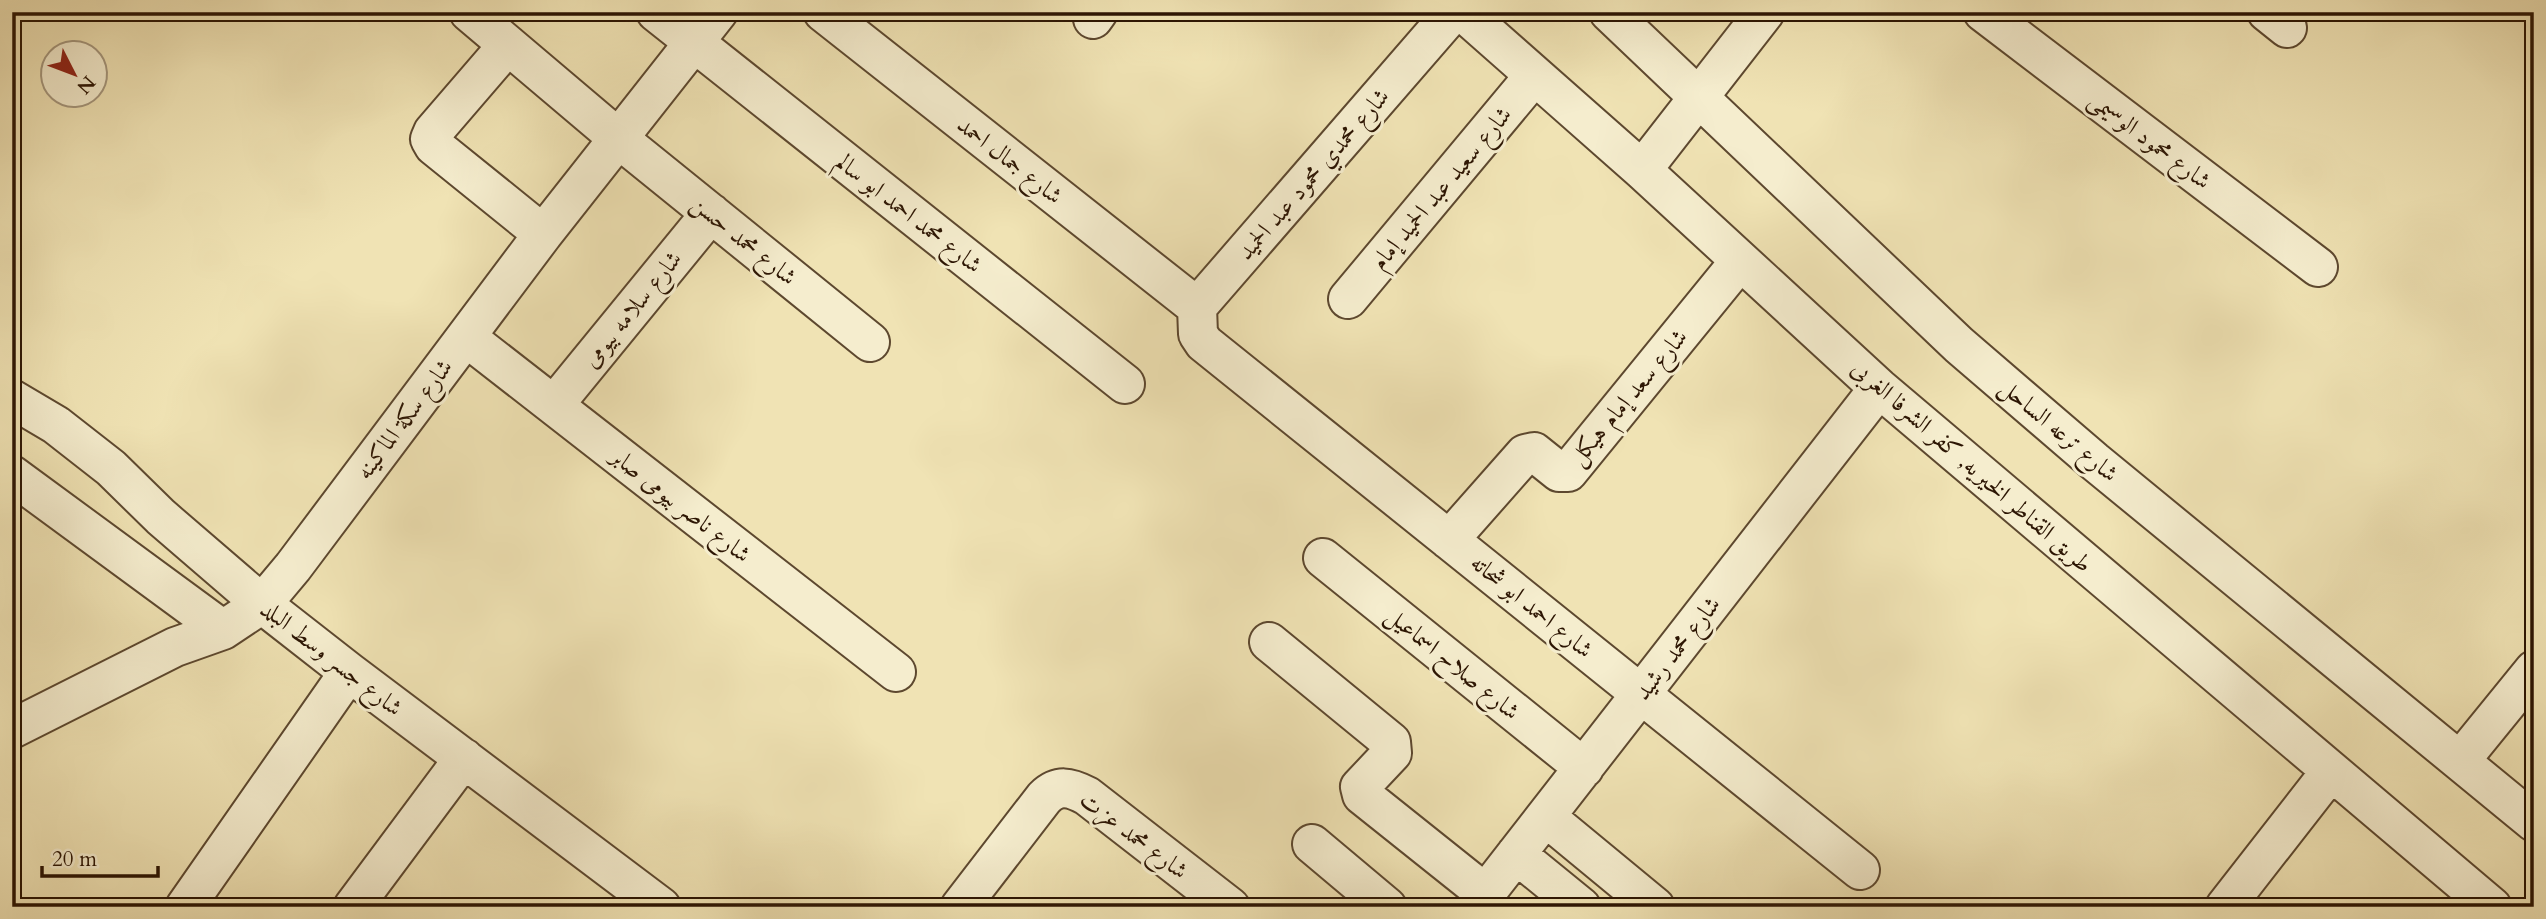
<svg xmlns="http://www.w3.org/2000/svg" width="2546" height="919" font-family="Cardo,Amiri,serif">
<rect width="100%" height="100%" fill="#f0e3b4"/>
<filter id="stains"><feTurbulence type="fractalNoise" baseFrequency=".00286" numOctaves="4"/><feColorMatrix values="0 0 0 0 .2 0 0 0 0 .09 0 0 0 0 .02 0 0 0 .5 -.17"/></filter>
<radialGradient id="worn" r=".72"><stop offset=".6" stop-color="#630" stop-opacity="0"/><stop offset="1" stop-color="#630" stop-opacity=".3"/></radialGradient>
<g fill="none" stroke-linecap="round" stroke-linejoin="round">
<defs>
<path id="minor" d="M469,12l150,127 251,203
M656,12l469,372
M823,12l374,295
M1453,12l-256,295 1,27 6,9 656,527
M1463,12l179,158 237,218 613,519
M1609,12l350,333 135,116 440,361
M1983,12l335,255
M2267,12l20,16
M1093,19l5,-7
M508,45l-75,87 -3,7 4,7 109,88
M1642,170l123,-158
M1348,299l186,-223
M466,337l430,335
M12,399l44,26 55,43 50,49 101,87 87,68 312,235
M554,405l157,-192
M12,475l211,155
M1449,540l76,-86 9,-2 25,20h9l172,-211
M1323,558l261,210
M1269,642l122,100 1,11 -32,34 2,8 124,99
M12,729l163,-82 48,-17 39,-26 31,-37 250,-333 175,-222
M2460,761l74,-91
M1546,817l109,90
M1312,844l75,63
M1516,854l65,53
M185,907l164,-235
M353,907l111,-149
M960,907l84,-109c14,-14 26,-11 43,-2l143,111
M1475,907l404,-519
M2225,907l106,-136"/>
</defs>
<use href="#minor" stroke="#5d482f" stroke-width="42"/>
<use href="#minor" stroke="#f5edce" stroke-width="38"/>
</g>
<g text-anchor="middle" stroke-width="6" stroke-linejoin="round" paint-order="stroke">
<g font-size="24" fill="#2c1503" stroke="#f5edce">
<text transform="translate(2150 140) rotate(37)" y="8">شارع محمود الوسيمى</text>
<text transform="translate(1010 160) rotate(38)" y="8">شارع جمال احمد</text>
<text transform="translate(1313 174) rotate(-49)" y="8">شارع محمدي محمود عبد الحميد</text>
<text transform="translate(1441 188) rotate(-50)" y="8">شارع سعيد عبد الحميد إمام</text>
<text transform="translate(909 213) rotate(38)" y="8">شارع محمد احمد ابو سالم</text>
<text transform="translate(744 240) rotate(39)" y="8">شارع محمد حسن</text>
<text transform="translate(632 309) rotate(-51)" y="8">شارع سلامه بيومى</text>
<text transform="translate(1628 397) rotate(-50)" y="8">شارع سعد إمام هيكل</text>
<text transform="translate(404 419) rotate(-53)" y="8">شارع سكة الماكينه</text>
<text transform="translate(2059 430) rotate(40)" y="8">شارع ترعه الساحل</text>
<text transform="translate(1972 466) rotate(41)" y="8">طريق القناطر الخيريه, كفر الشرفا الغربى</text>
<text transform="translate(681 505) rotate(38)" y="8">شارع ناصر بيومى صابر</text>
<text transform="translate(1532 606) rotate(39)" y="8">شارع احمد ابو شحاته</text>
<text transform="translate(1677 648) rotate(-52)" y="8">شارع محمد رشيد</text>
<text transform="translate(332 658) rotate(38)" y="8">شارع جسر وسط البلد</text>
<text transform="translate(1453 663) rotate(39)" y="8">شارع صلاح اسماعيل</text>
<text transform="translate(1134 835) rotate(37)" y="8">شارع محمد عزت</text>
</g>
</g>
<rect width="2546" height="919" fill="none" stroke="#f0e3b4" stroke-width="42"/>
<rect x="14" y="14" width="2518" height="891" fill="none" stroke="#2c1503" stroke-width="3.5"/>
<rect x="21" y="21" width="2504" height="877" fill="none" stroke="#2c1503" stroke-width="2"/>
<g transform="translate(74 74) rotate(132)"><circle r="33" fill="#f5edce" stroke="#a5977d" stroke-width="2"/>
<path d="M0-5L12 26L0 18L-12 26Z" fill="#8f2418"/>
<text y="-10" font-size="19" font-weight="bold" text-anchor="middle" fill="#2c1503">N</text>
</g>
<path d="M42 866v10h116v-10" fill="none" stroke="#2c1503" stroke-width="3.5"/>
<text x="52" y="866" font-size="21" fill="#2c1503" stroke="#f5edce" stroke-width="5" paint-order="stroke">20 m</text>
<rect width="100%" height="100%" filter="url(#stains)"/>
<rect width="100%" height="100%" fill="url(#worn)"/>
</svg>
